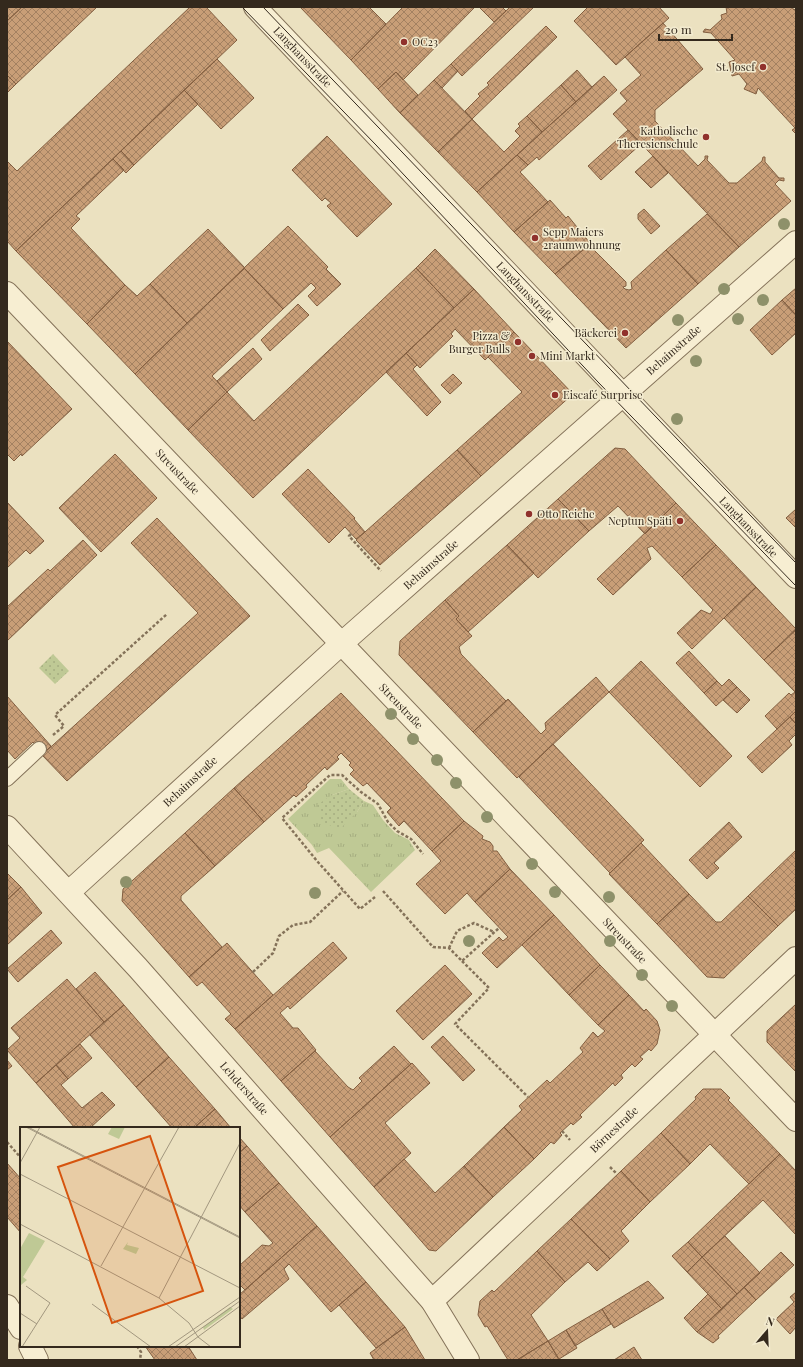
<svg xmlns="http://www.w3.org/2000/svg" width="803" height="1367" font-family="'Playfair Display',serif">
<defs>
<pattern id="grass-tufts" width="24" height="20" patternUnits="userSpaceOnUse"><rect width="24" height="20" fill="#bfc995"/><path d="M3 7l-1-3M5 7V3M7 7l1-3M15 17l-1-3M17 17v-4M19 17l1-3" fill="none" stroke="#a5ad80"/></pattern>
<pattern id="park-dots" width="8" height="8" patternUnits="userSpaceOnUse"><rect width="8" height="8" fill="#bfc995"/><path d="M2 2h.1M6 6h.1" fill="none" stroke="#a5ad80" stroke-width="1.8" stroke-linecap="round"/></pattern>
<pattern id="building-cross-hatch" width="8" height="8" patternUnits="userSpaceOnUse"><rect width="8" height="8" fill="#c89e77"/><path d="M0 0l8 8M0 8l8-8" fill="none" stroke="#a38161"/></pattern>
</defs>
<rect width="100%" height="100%" fill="#ebe1c0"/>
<path fill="url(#grass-tufts)" d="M330,779h11l8,10 -17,6 25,17 7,-11 9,4 10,15 12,13 14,7 6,10 -44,42 -42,-44 -12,5 -5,-8 -24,-26z"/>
<path fill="url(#park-dots)" d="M53,654l16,17 -14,13 -16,-16z
M349,789l15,12 -7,11 -17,17 -19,-7 -4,-17 15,-10z"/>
<path fill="url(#building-cross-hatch)" stroke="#825e40" d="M7,7h15l-15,14z
M22,7h75l-81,77 -9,-9v-54z
M190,7h16l31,33 -221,211 -9,-10v-80l10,10z
M300,7h69l17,17 -35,36z
M403,7h72l-72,73 -7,-8 -18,17 -27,-29z
M479,7h23l4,4 -12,11z
M510,7h24l-72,69 -11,-12z
M588,7h71l10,11 -53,47 -42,-44z
M726,7h66l2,3 2,-2v126l-4,-4 3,-2 -37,-40 -2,6 -12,-5 3,-5 -8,-10 -7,2 -3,-14 6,-2 -24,-27 -8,-1 2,-3 5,1 12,-11 -1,-4 6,-2z
M663,23l40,46 -48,41v11l43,45 7,-7v-3h3l-1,4 22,23h8l25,-22 1,-4h2v5l14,16h5v3l-5,-1 -4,4 16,17 -52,46 -126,-133 14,-13 -7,-8 21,-18 -16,-18z
M546,26l11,11 -85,82 -7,-8 15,-15 -2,-2 11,-9 -2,-2z
M217,59l37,39 -33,31 -37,-39z
M451,64l7,7 -16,17 -8,-8z
M577,70l15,17 -16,15 -15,-17z
M396,72l22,23 -18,18 -22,-24z
M7,75l9,9 -9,9z
M604,76l13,14 -78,70 -2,-3 -9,8 -11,-10z
M434,80l38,39 -34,33 -38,-39z
M561,85l15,17 -34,30 -15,-16z
M184,90l14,14 -64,61 -13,-14z
M527,116l15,16 -65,60 -39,-40 34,-33 32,33 16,-16 -5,-5 5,-5 -2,-2z
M628,130l13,14 -40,36 -13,-14z
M327,136l65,68 -35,33 -30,-31 4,-3 -6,-5 -3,3 -30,-31z
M121,151l13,14 -8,8 -13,-14z
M517,155l11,10 -8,7 28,30 -34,30 -37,-40z
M653,156l15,17 -17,15 -16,-16z
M113,159l11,11 -48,46 4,3 -9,9 54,57 -38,39 -71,-73z
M550,200l16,18 2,-2 22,27 -35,31 -41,-42z
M644,209l16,17 -9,8 -13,-15v-5z
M707,214l32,33 -41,37 -32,-34z
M288,226l40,41 -2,2 15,15 -24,22 -9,-10 8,-8 -5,-5 -28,26 -39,-41z
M208,229l37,39 -58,55 -37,-39z
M589,245l37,37v4l-3,1 2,2 4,1 3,-1 -1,-7 35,-32 32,34 -72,64 -71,-74z
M435,249l39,40 -20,19 -38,-40z
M244,268l39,41 -71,67 15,16 -39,38 -53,-56z
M416,268l38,40 -201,190 -65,-68 39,-38 27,29z
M150,284l37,39 -52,51 -48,-50 38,-39 12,11z
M796,288v27l-14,-15z
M474,289l40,43 -29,28 -30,-31 -4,5 2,2 -33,32 -14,-15z
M782,300l14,15v18l-24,22 -22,-25z
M298,304l11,11 -39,36 -9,-11z
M514,332l59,62 -92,82 -24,-26 65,-58 -34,-35z
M7,341l65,68 -50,47 -1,-2 -7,7 -7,-7z
M253,348l9,11 -35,33 -10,-11z
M406,353l11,12 -4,4 28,33 -14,14 -41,-44z
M453,374l9,9 -12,11 -9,-9z
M615,448l10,1 51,54 -31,31 -27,-28 -29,25 -31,-32z
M457,450l24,26 -101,89 -24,-25z
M115,454l42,44 -56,54 -42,-44z
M308,469l47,49 -1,1 11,13 -9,7 -11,-12 -16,16 -47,-49z
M558,499l31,32 -51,47 -31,-33z
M7,502l37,39 -14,13 -4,-4 -19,18z
M676,503l40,42 -34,32 -30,-31 -5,2 4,11 -38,36 -16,-16z
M796,509v19l-10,-10z
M157,518l93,98 -183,165 -25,-26 156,-142 -67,-70z
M83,540l14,15 -90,86v-34l41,-38 2,2z
M507,545l27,28 -66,59 -12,-13 3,-3 -14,-16z
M716,545l40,42 -64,62 -15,-16 24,-23 9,4 3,-4 -31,-33z
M756,587l40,42 -32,31 -40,-42z
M445,600l14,16 -3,3 16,17 -13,11 2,7 45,47 -33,31 -74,-77 1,-14z
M796,630v81l-19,18 -12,-13 24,-23 2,2 4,-3 -31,-32z
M689,651l28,30 -13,12 -28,-30z
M641,661l91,95 -32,31 -91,-95z
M596,677l13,15 -92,86 -44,-46 35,-33 33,35 5,-5 -1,-6z
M729,679l8,8 -21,19 -12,-13 13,-12 5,5z
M737,687l13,13 -13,13 -14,-13z
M341,693l123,128 -32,30 -28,-30 -5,5 -12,-14 4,-4 -24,-25 -4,3 -13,-12 4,-4 -5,-5 2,-2 -10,-10 -4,4 2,2 -12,11 -2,-3 -19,18 1,2 -11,10 -2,-2 -30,27 -30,-34z
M7,696l44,50 -8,8 -10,-12 -18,17 -8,-9z
M796,711v13l-6,-7z
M790,717l6,7v10l-7,7 3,4 -30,28 -15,-16z
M553,744l91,96 -34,33 -91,-96z
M234,788l30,34 -49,44 -30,-33z
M464,821l19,15 -1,3 8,3 3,4v5h4l13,18 -35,33 -8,-9 -22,21 -29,-30 25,-23 -9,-10z
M729,822l13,15 -28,26 5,5 -12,11 -18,-19z
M185,833l30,33 -34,30v4l41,47 -33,30 -67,-76 1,-12z
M641,843l48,51 -32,30 -48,-50z
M796,850v59l-18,17 -30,-30z
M510,869l44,46 -57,53 -15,-15 17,-16 4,4 5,-4 -33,-35z
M7,873l14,14 -14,13z
M21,887l21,26 -35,32v-45z
M689,894l27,28h5l27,-26 30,30 -54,52 -17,-1 -50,-53z
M554,915l46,50 -31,30 -47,-50z
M51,930l11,13 -44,39 -11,-13z
M333,942l14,16 -57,51 -2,-3 -8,7 13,15h5l18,22 -35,31 -46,-52z
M227,943l46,52 -38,34 -10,-10 6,-5 -29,-32 -5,4 -8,-9z
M445,965l27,29 -49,46 -27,-29z
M600,965l29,30 -31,30 -29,-30z
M95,972l29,33 -20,17 -28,-33z
M67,979l37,43 -68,61 -29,-33 13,-12 -9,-10z
M629,995l15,16 2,-2 11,12 3,9 -3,14 -6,7 -2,-2 -9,8 3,2 -8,8 -3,-3 -11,11 2,3 -8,8 -2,-3 -33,32 2,2 -9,8 -2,-2 -11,10 2,2 -8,9 -3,-2 -17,17 -30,-32 18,-17 -3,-4 28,-26 3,3 33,-31 -3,-4 13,-16 5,5 7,-6 -7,-6z
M796,1004v68l-29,-30v-11z
M124,1005l45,52 -33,30 -46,-52z
M443,1036l32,34 -12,11 -32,-34z
M80,1044l12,14 -24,21 -12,-14z
M394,1046l17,18 -81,73 -49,-56 34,-30 33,36 5,3 9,-9 -3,-3z
M169,1057l46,52 -21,19h-22l-36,-41z
M7,1060l5,6 -5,4z
M412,1063l18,20 -45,40 26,30 -37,34 -44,-50z
M56,1065l12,14 -7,6 21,23 20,-16 13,13 -25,23h-15l-39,-45z
M703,1089h18l9,9 -2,2 52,54 -31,30 -39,-40 -20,20 -29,-31 35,-34 -1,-2z
M215,1109l16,19h-37z
M504,1127l30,32 -41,38 -29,-31z
M661,1133l29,31 -40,38 -29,-31z
M239,1137l8,9 -8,7z
M247,1146l32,37 -34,29 -6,-7v-52z
M780,1154l16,17v64l-33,-35 -61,57 -14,-15z
M404,1159l31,34 29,-27 29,31 -57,54 -7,-1 -55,-63z
M7,1163l14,16v54l-14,-16z
M621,1171l29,31 -29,29 8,10 -19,18 -39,-40z
M279,1183l38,43 -72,64 -6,-6v-18l23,-21 7,1 4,-3 -28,-31z
M571,1219l39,40 -13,12 -9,-9 -23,20 -28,-31z
M317,1226l49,56 -35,30 -42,-48 -5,5 5,10 -47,40 -3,-4v-20z
M725,1236l35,37 -23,21 -35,-37z
M688,1242l14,15 -15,15 -15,-16z
M537,1251l28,31 -34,33 17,26 -31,19h-9l-21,-34 -2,1 -7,-12 2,-14 12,-11 2,2z
M781,1252l13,13 -38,35 -12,-13z
M702,1257l35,37 -15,15 -35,-37z
M648,1281l16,17 -50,30 -12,-19z
M366,1282l39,45 -29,21 -37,-43z
M744,1287l12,13 -38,36 1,2 -6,5 -16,-11z
M796,1292v35l-6,7 -14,-15 18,-17 -4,-5z
M708,1294l14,15 -25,23 -13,-14z
M602,1309l9,15 -36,22 -9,-16z
M405,1327l20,33h-51l-4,-7z
M566,1330l11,18 -18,11 -11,-18z
M548,1341l11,19h-42z
M145,1346h43l9,14h-42z
M634,1347l8,13h-28z"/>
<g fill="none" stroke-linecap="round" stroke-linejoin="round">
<defs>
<path id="service" d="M7,779l32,-30"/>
<g id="minor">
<path id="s1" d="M7,293l789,827"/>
<path id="s2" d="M7,827l131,141 294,333 36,59"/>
<path id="s3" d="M69,892l272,-248 455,-402"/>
<path id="s4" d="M432,1301l364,-343"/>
<path d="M7,1306l14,22"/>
<path d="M30,1346l7,14"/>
</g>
<g id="tertiary">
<path id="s5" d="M255,7l541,570"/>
</g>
</defs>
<use href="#service" stroke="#847259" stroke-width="16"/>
<use href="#minor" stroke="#847259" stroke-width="24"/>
<use href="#tertiary" stroke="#847259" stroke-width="24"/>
<path stroke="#847259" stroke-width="2.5" stroke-dasharray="3 2" stroke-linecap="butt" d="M351,534l-2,2 32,35
M53,735l11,-9 -9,-11 112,-101
M383,891l50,56 16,1 13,13 37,-33
M375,897l-15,12 -43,-48 -35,-43 48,-43h12l19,17 17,12 10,18 9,9 14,8 12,15
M449,948l8,-17 17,-8 20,9
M462,961l27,27 -34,36 73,73
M253,972l20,-19 6,-17 14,-11 17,-3 33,-31
M562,1131l8,9
M7,1142l14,16
M610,1167l7,7
M137,1346l4,6 -1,8"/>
<use href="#service" stroke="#f7eed2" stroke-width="14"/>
<use href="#minor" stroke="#f7eed2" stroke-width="22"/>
<use href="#tertiary" stroke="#f7eed2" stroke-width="22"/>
<path stroke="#34291d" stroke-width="1" d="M242,7l134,138 222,237 198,204
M263,7l533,556"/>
</g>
<g fill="#8e916a">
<circle cx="784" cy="224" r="6"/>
<circle cx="724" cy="289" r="6"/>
<circle cx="763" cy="300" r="6"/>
<circle cx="738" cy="319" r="6"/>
<circle cx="678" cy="320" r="6"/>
<circle cx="696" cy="361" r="6"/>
<circle cx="677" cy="419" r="6"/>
<circle cx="391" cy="714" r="6"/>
<circle cx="413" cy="739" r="6"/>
<circle cx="437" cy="760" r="6"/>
<circle cx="456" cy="783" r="6"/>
<circle cx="487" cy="817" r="6"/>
<circle cx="532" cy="864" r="6"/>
<circle cx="126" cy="882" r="6"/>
<circle cx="555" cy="892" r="6"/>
<circle cx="315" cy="893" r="6"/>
<circle cx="609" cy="897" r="6"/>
<circle cx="469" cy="941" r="6"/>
<circle cx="610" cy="941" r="6"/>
<circle cx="642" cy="975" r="6"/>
<circle cx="672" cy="1006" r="6"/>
</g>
<g fill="#90312c" stroke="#f3ebcf" stroke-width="1.5">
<circle cx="404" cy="42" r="4"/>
<circle cx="763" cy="67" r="4"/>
<circle cx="706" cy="137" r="4"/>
<circle cx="535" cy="238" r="4"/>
<circle cx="625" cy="333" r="4"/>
<circle cx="518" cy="342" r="4"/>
<circle cx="532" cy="356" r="4"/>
<circle cx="555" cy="395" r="4"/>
<circle cx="529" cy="514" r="4"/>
<circle cx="680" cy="521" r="4"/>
</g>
<g text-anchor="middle" stroke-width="3" stroke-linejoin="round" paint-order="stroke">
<g font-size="11" fill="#34291d" stroke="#f3ebcf" text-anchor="start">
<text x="412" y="46">OC23</text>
<text x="755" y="71" text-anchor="end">St. Josef</text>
<text x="698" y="135" text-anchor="end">Katholische<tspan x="698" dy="13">Theresienschule</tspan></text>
<text x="543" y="236">Sepp Maiers<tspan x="543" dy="13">2raumwohnung</tspan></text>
<text x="617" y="337" text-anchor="end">Bäckerei</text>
<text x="510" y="340" text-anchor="end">Pizza &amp;<tspan x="510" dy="13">Burger Bulls</tspan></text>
<text x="540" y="360">Mini Markt</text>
<text x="563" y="399">Eiscafé Surprise</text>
<text x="537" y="518">Otto Reiche</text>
<text x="672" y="525" text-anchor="end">Neptun Späti</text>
</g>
<g font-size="11" fill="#34291d" stroke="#f3ebcf">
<text dy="4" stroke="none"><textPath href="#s5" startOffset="69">Langhansstraße</textPath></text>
<text dy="4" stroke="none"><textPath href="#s5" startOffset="393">Langhansstraße</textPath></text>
<text dy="4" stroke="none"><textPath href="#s3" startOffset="812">Behaimstraße</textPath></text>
<text dy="4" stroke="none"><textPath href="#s1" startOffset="247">Streustraße</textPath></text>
<text dy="4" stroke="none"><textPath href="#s5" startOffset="717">Langhansstraße</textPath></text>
<text dy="4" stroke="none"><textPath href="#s3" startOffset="488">Behaimstraße</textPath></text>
<text dy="4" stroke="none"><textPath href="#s1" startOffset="571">Streustraße</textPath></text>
<text dy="4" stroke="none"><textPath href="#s3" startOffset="164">Behaimstraße</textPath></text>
<text dy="4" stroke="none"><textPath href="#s1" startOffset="895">Streustraße</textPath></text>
<text dy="4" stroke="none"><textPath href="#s2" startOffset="353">Lehderstraße</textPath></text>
<text dy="4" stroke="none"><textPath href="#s4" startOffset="250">Börnestraße</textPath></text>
</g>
</g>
<g transform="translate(20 1127)">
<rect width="220" height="220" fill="#ebe1c0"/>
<path d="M108,115l-1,3 12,3 -3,6 -13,-5zM210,180l3,2 -29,21 -1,-3z" fill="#bfc995"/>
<path d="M9,106l16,8 -22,36 4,3 -6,5 -1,-36z" fill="#bfc995"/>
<path d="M92,0h13l-6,12 -11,-5z" fill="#bfc995"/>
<path fill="none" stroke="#a2977f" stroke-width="1" d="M6,0l214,111M8,0l212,110M0,36l20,-36M0,47l220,114M0,97l139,74 30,25 9,14 13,10M81,139l78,-139M139,171l81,-155M72,177l59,43M0,186l17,11M2,220l28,-44 -24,-17M148,220l72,-50M155,220l65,-46M164,220l56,-41"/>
<path fill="#d6540e" fill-opacity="0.15" stroke="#d6540e" stroke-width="2" d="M130,9l53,155 -91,32 -54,-156z"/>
<rect width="220" height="220" fill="none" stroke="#34291d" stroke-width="2"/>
</g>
<rect width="803" height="1367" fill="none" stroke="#34291d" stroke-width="16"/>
<g transform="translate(767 1331) rotate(19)" stroke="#f3ebcf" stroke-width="3" paint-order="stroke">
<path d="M0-3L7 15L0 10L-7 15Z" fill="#34291d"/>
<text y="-6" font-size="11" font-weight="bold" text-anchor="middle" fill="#34291d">N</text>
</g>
<path d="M659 34v6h73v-6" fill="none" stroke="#34291d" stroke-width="2"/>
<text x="665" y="34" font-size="12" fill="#34291d" stroke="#f3ebcf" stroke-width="3" paint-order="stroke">20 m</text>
</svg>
